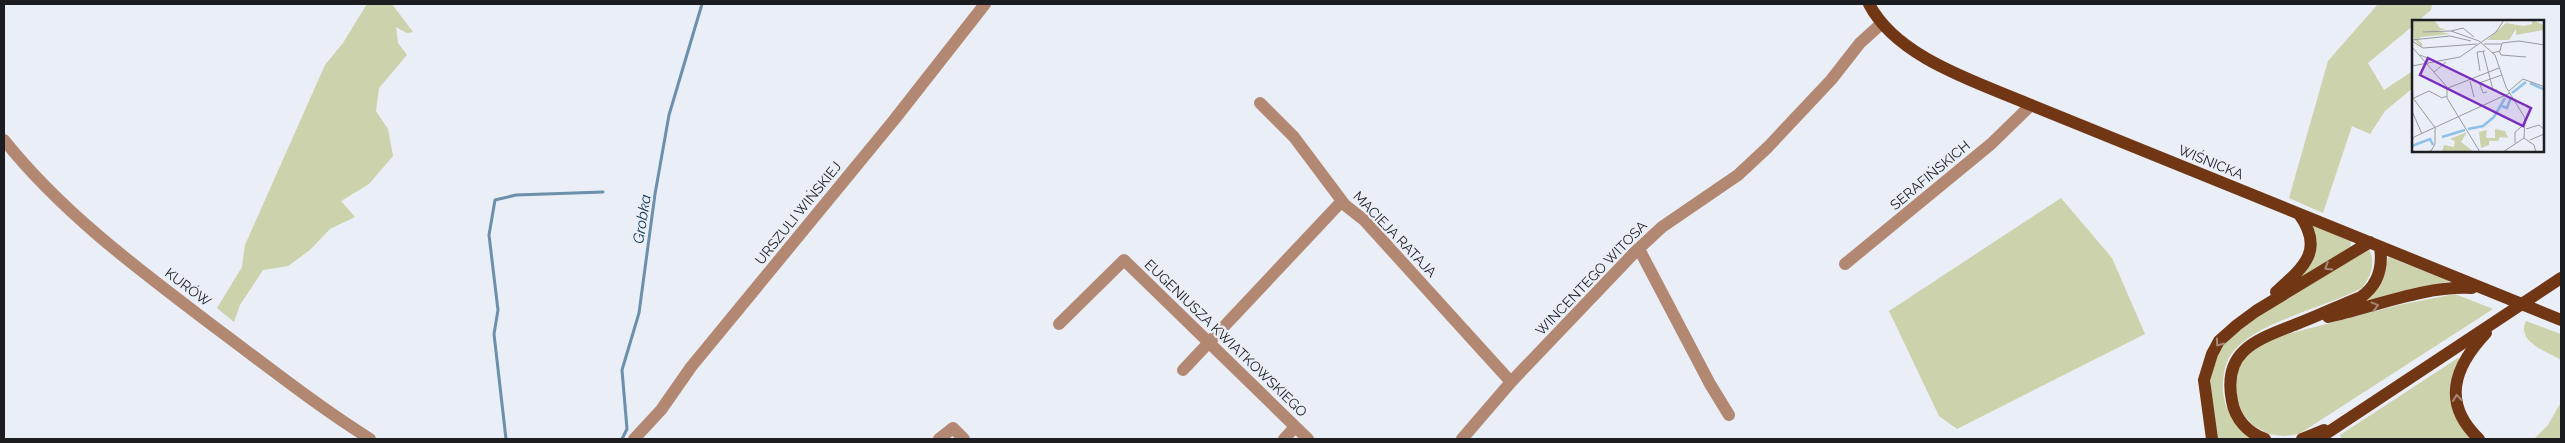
<svg xmlns="http://www.w3.org/2000/svg" width="2565" height="443" font-family="Raleway,sans-serif">
<rect width="100%" height="100%" fill="#eaeef6"/>
<path fill="#ccd2ab" d="M367,4h25l21,28 -6,1 -11,-6 2,16 9,12 -28,33 -3,23 12,18 5,27 -24,28 -28,17 14,16 -25,12 -20,21 -22,16 -25,4 -23,35 -6,17 -17,-14 25,-41 3,-22 80,-180 18,-22z
M2378,4h54l-1,6 -13,11h-4v4l-46,38 16,27 30,-20v17l-29,24 -15,23 -18,-8 -29,87 -34,-15 39,-137z
M2061,198l51,60 33,76 -188,95 -18,-13 -50,-105z
M2312,225l39,16 -1,6 -66,43 18,-15z
M2369,249c7,14 2,27 -7,39 -35,19 -107,34 -130,65 -6,8 -8,18 -9,28 -2,28 12,42 31,58h-38c-7,-57 -16,-84 38,-120z
M2388,257l62,24 -123,33 54,-32z
M2455,294l38,15 -194,125 -16,2 -14,-2 -15,-8 -15,-16 -5,-33 16,-28 30,-13 119,-31z
M2526,321l35,13v26c-15,-9 -45,-18 -35,-39z
M2458,358l2,1c-20,37 -6,48 13,80l-132,-1 -1,-3z
M2561,402v37h-27l14,-14z"/>
<g fill="none" stroke-linecap="round" stroke-linejoin="round">
<path stroke="#6c8fac" stroke-width="3" d="M506,439l-12,-105 4,-24 -9,-75 6,-35 21,-5 87,-3
M622,439l5,-10 -5,-59 17,-57 16,-119 14,-79 33,-111"/>
<path stroke="#b38872" stroke-width="12" d="M1260,103l34,34 51,68 19,15 147,162
M4,140c59,74 137,131 212,188 51,38 100,77 154,111
M1639,249l71,135 19,31
M1845,264l146,-120 40,-39
M1059,324l65,-64 184,179
M1183,370l159,-169
M634,439l27,-29 30,-43 203,-247 91,-116
M939,439l14,-11 11,11
M1284,439l11,-12
M1462,439l49,-57 123,-129 28,-26 76,-52 30,-28 63,-67 29,-37 21,-19"/>
<path stroke="#713715" stroke-width="12" d="M1869,4c28,54 108,78 162,101l530,215
M2276,292c28,-25 49,-42 23,-78
M2328,317c45,-10 99,-32 144,-29
M2212,439l-8,-59 8,-26 7,-13 18,-16 19,-14 114,-69
M2265,439c-17,-6 -30,-20 -33,-38 -10,-50 24,-61 62,-76 22,-8 44,-19 67,-28 17,-12 22,-30 19,-50
M2302,439l22,-9
M2318,439l243,-161
M2479,439c-38,-36 -25,-72 7,-106"/>
</g>
<defs><path id="oneway-chevron" d="M-2-3.5L2.5 0L-2 3.5" fill="none" stroke-width="1.6" stroke-linecap="round" stroke-linejoin="round" transform="scale(1.25)"/></defs>
<g stroke="#a7897a">
<use href="#oneway-chevron" transform="translate(2328 267) rotate(148)"/>
<use href="#oneway-chevron" transform="translate(2375 306) rotate(-15)"/>
<use href="#oneway-chevron" transform="translate(2219 343) rotate(126)"/>
<use href="#oneway-chevron" transform="translate(2457 398) rotate(-97)"/>
</g>
<g text-anchor="middle" stroke-width="4.5" stroke-linejoin="round" paint-order="stroke">
<g font-size="14" fill="#1c1d20" stroke="#eaeef6">
<text transform="translate(2211 162) rotate(22)" y="5">WIŚNICKA</text>
<text transform="translate(1930 175) rotate(-40)" y="5">SERAFIŃSKICH</text>
<text transform="translate(798 213) rotate(-51)" y="5">URSZULI WIŃSKIEJ</text>
<text transform="translate(1395 234) rotate(46)" y="5">MACIEJA RATAJA</text>
<text transform="translate(1591 278) rotate(-46)" y="5">WINCENTEGO WITOSA</text>
<text transform="translate(188 287) rotate(37)" y="5">KURÓW</text>
<text transform="translate(1226 338) rotate(44)" y="5">EUGENIUSZA KWIATKOWSKIEGO</text>
</g>
<g font-size="15" font-style="italic" fill="#113752" stroke="#eaeef6">
<text transform="translate(642 219) rotate(-81)" y="5">Grobka</text>
</g>
</g>
<g transform="translate(2412 20)">
<rect width="132" height="132" fill="#eaeef6"/>
<path d="M0,0h22l6,8 6,1 -9,2 13,3 -29,3 -3,3 4,3v5l-8,-9zM120,0l12,5v5l-28,5v-6l-7,11h-22l19,-17 18,3 8,-2zM83,109l10,2 3,7 -8,-1 -2,4h-9v4l-8,3 -2,-16 8,-2 -1,8h9zM55,112l-6,10 13,10h-32l2,-7 10,2 1,-6 -5,-2z" fill="#ccd2ab"/>
<path fill="none" stroke="#8fc0e8" stroke-width="2.5" d="M118,63l15,7M100,73l14,-11M90,86l5,2 4,-11M56,109l15,-3 11,-9 11,-19M30,117l23,-7M0,126l18,-7 3,6"/>
<path fill="none" stroke="#989aa0" stroke-width="1" d="M39,11l12,-3 11,9M11,12l28,-1 28,10 16,14 11,32 19,31 -1,20M0,20l38,-4 21,5M0,21l11,7 54,-4M72,24h17M0,27l35,40v11l33,54M71,31l10,39h4M87,31l2,4 25,2M80,33l8,-2 2,-8 17,-2 26,4M8,35l17,7M0,46l48,-9 36,-25 8,-12M68,51l-3,-19 8,-1M22,52l12,-10M0,58l1,20 23,31M58,61l4,16M67,62l4,11 4,-1M67,63l23,-8M36,68l51,-20M97,71l14,-12 22,8M2,78l15,-7 13,7 5,-2M0,91l10,23M114,109l13,-4 6,5M112,118l10,7 2,7M118,120l14,-6M0,121l2,-4 96,-44M103,123v-11l11,-9M13,132l6,-1 4,-7v-15M91,132l21,-14"/>
<path fill="#7b2cbf" fill-opacity="0.15" stroke="#7b2cbf" stroke-width="2.5" d="M16,38l103,50 -8,18 -103,-51z"/>
<rect width="132" height="132" fill="none" stroke="#1c1d20" stroke-width="2.5"/>
</g>
<rect width="2565" height="443" fill="none" stroke="#1c1d20" stroke-width="10"/>
</svg>
